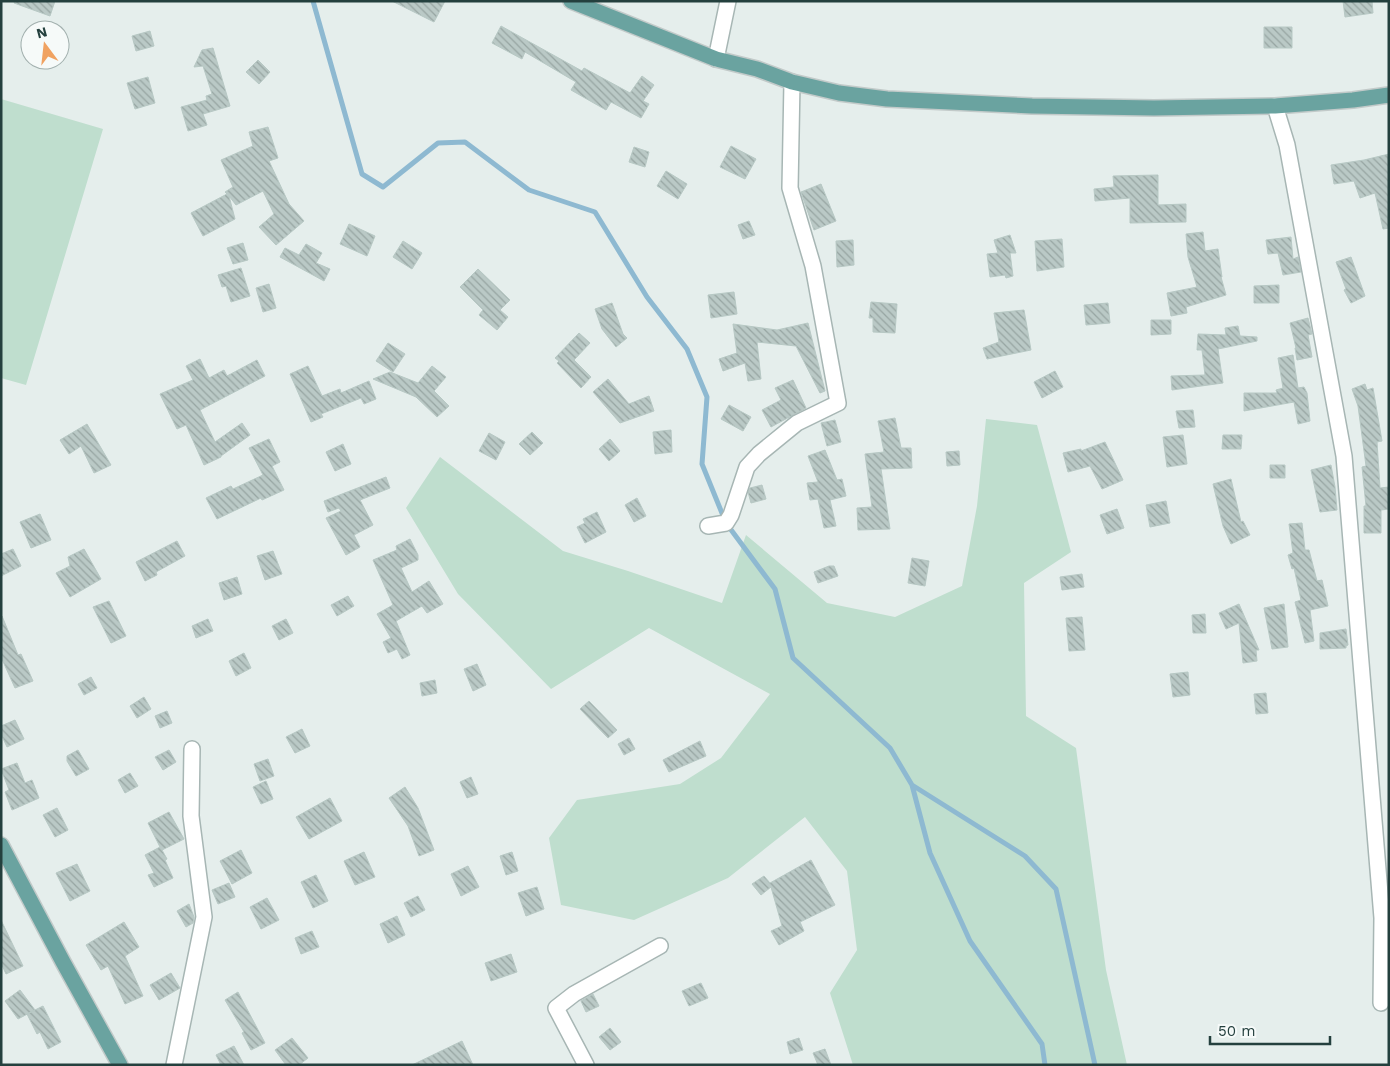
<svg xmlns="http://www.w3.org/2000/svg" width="1390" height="1066" font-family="'Work Sans',sans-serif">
<defs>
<pattern id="building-back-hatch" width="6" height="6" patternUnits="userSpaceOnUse" patternTransform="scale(1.25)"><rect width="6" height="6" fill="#bac9c6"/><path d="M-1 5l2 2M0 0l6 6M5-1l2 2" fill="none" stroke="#97a5a2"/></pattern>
</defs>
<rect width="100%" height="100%" fill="#e5eeec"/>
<path fill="#bfdece" d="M1,99l102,30 -77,256 -25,-7z
M986,419l51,6 34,127 -47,31 2,133 50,32 30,222 21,95h-274l-23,-72 27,-43 -10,-79 -42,-54 -77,61 -94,42 -73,-15 -12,-67 28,-38 103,-16 41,-26 49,-64 -121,-66 -98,61 -93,-95 -52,-86 34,-51 123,94 65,20 94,32 24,-68 81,68 68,14 67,-31 15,-80z"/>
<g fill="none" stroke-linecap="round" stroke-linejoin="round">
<path stroke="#8eb9d1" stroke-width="5" d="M313,1l49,173 21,13 55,-44 27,-1 64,48 66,22 52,85 40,52 20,48 -5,67 24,59 49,66 18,69 97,90 22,37 113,71 31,33 39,176
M912,785l18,68 40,88 72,103 3,21"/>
</g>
<path fill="url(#building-back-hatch)" stroke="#b7c8c4" d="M15,1h40l-5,15 -36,-13z
M392,1h53l-11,21z
M1343,1h29l1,12 -28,4z
M501,26l81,45 2,-3 46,25 12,-17 12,9 -11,16 6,3 -8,14 -30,-16 -5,8 -35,-20 5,-8 -51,-30 -3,7 -30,-16z
M1264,27h28v21h-28z
M150,31l4,15 -18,5 -4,-15z
M213,48l17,58 -27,8 4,11 -19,6 -7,-24 26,-7 -1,-4 6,-2 -9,-28 -9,1 8,-17z
M258,60l12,12 -11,12 -13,-12z
M148,77l7,26 -20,6 -8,-26z
M268,127l10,31 -9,3 20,43 15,17 -28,24 -17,-18 15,-13 -11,-23 -27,14 -7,-9 6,23 -32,17 -12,-23 36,-19 -2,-2 8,-5 -12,-27 32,-14 -4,-14z
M731,146l25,13 -11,20 -25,-12z
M634,147l15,5 -4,15 -16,-5z
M1389,154v74l-6,1 -8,-36 -15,5 -6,-17 -20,3 -3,-19 33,-5z
M666,171l21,13 -9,15 -21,-13z
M1158,175v30l28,-1v18l-56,1v-25l-35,3 -1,-12 20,-2 -1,-11z
M821,184l15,37 -22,9 -13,-38z
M749,221l6,14 -12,4 -5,-14z
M349,224l26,12 -8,20 -27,-12z
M1203,232l2,19 13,-2 4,28h-1l5,18 -40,12 1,6 -16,3 -4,-23 30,-6 -9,-30 -2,-23z
M1010,235l6,18h-6l3,23 -7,2 -1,-3 -15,2 -3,-23 11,-1 -4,-13z
M1291,237l2,22 5,-2 3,15 -18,3 -5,-22 -10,1 -2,-14z
M1062,239l2,28 -27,4 -2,-30z
M853,240l1,25 -17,2 -1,-26z
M403,241l19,12 -10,16 -19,-12z
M243,243l5,17 -15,4 -6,-16z
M306,244l16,9 -6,10 14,6 -6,12 -44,-24 5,-9 14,7z
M1351,257l14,39 -14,7 -7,-13 2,-1 -10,-27z
M241,268l9,28 -19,6 -5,-16 -4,1 -4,-12z
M478,269l32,31 -10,10 8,7 -11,13 -18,-15 4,-5 -23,-23z
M269,284l7,24 -13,4 -7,-24z
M1279,285v18h-25v-17z
M734,292l3,22 -26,4 -3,-23z
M871,302l26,2 -2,29 -22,-1v-14h-4z
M612,303l11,31 4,4 -11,9 -14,-18 -7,-20z
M1108,303l2,20 -24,2 -2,-20z
M1024,310l7,40 -44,9 -4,-11 16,-6 -5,-29z
M1308,318l4,16 -4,1 4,22 -15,3 -2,-12h1l-6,-25z
M1151,320h20v14l-20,1z
M808,323l17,68 -5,2 -24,-47 -39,-4 4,37 -13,2 -3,-18 -22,8 -4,-12 18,-6 -4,-29 44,6z
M1238,326l2,10 17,1v4l-39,8 5,34 -51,7 -1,-14 34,-1 -3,-25h-5l1,-16 28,1 -1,-7z
M579,333l11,10 -16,17 17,17 -10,11 -24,-25 2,-2 -4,-3z
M388,343l17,11 -12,18 -17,-11z
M1293,355l5,33 6,-1 3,6 3,28 -12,3 -4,-22 -50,9v-18h33l-1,-3 7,-2 -5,-30z
M200,359l9,19 15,-8 3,6 30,-16 8,16 -65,34 15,32 27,-19 8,12 -29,21v1l-17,8 -18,-40 -9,4 -17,-35 33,-14 -7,-14z
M308,366l14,30 18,-7 1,4 28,-12 7,18 -12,5 -3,-6 -40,16 2,3 -12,5 -21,-48z
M432,366l14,11 -12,14 15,15 -12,11 -21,-20 -43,-18 17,-7 28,11z
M1055,371l8,16 -21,11 -8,-16z
M608,379l21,25 20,-8 5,15 -34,12 -27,-31z
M793,380l13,28 -35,19 -9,-17 19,-10 -6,-12z
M1365,384l2,6 6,-2 9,53 -5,1 3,46 9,-1v22l-8,1v23h-17v-27h2l-4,-39 4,-1 -8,-60 -6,-17z
M729,405l22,12 -8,14 -22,-12z
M1193,410l2,17 -16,1 -3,-17z
M895,418l6,30h10l1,20 -31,1 9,60 -32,1 -1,-22 15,-1 -7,-53 19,-2 -6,-31z
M835,420l6,22 -14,4 -6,-23z
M87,424l24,41 -17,8 -13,-27 -12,8 -9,-14z
M671,430l1,22 -17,2 -2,-22z
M532,432l11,11 -13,12 -11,-11z
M489,433l16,9 -9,18 -17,-9z
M1183,435l4,29 -20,3 -4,-30z
M1223,435h19l-1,14h-19z
M269,439l11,23 -8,4 12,24 -22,10 -1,-2 -44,21 -11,-21 25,-12 2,3 30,-14 -14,-27z
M610,439l10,12 -11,10 -10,-12z
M1105,442l18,38 -21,9 -12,-23 -22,6 -5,-19 18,-4v2z
M343,444l8,20 -16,7 -9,-19z
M825,450l12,30 5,-1 4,17 -16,4 6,26 -12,2 -6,-29 -8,1 -3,-17 11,-1 -10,-26z
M959,451l1,14 -13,1 -1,-14z
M1270,465h15v13h-15z
M1331,465l4,22 2,23 -17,2 -9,-42z
M386,477l4,11 -30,12 13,25 -19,10 6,12 -14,8 -20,-37 15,-7 -2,-3 -11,4 -4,-11z
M1231,479l10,43 2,-1 7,14 -19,9 -8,-18 -10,-42z
M762,485l4,14 -15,4 -3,-11 2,-4z
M637,498l9,18 -12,6 -9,-17z
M1166,501l4,22 -20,4 -4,-22z
M1117,509l7,19 -17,6 -7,-19z
M597,512l9,20 -21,11 -8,-16 8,-4 -2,-4z
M40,514l11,26 -20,8 -11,-26z
M1302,523l3,27h4l8,31 5,-1 6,26 -18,4 4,31 -9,2 -10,-41 6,-2 -7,-32 -2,1 -4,-14 5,-2 -4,-29z
M410,539l8,16v5l-17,8 11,24 17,-11 14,23 -16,9 -5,-7 -26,15 14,34 -8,4 -5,-10 -9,4 -5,-11 8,-4 -14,-24 16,-9 -20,-45 24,-10 -1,-4z
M177,541l8,15 -29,16 1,3 -12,6 -9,-19z
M13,549l8,17 -20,10v-22z
M84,549l17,30 -31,18 -14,-24 14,-7 -2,-9z
M273,551l9,23 -17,6 -8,-24z
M912,558l17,3 -4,25 -17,-3z
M829,566h5l4,10 -20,7 -4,-11z
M1082,574l2,13 -22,3 -2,-13z
M237,577l5,17 -18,6 -5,-17z
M348,596l6,10 -17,10 -6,-11z
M109,601l17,35 -15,7 -18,-36z
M1239,604l20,46h-3l1,11 -14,2 -4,-40 -13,6 -7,-16z
M1284,604l4,43 -16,2 -8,-41z
M1205,614l1,19h-13l-1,-18z
M2,616l16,39 3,-1 12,27 -18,7 -14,-31z
M1082,617l3,33 -16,1 -3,-33z
M208,619l5,12 -17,7 -4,-12z
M286,619l7,14 -14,7 -7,-14z
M1346,629l2,16 -2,1v2l-26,1v-16z
M244,653l7,15 -15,8 -7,-15z
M477,664l9,21 -13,6 -9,-22z
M1188,672l2,23 -17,2 -3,-23z
M91,677l6,11 -13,7 -6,-11z
M435,680l2,13 -15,3 -2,-13z
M1266,693l2,20 -12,1 -2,-20z
M144,697l7,12 -14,9 -7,-12z
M589,701l28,29 -9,8 -28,-29z
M167,711l5,12 -12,5 -5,-12z
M15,720l9,19 -17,8 -6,-13v-8z
M302,729l8,17 -15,7 -9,-16z
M629,738l6,11 -11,6 -6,-11z
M700,741l6,15 -37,16 -6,-12z
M78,750l11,19 -13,7 -9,-15v-5z
M169,750l7,12 -13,8 -8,-13z
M268,759l6,17 -14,5 -6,-17z
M17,763l8,20 7,-3 7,18 -27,12 -7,-18 4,-2 -8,-21z
M130,773l8,13 -13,7 -7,-13z
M471,777l7,17 -11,4 -7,-16z
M266,781l7,18 -12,5 -8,-17z
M405,787l13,21 16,42 -15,6 -11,-30 -19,-28z
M330,798l12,23 -33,18 -13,-22z
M57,808l11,22 -13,7 -12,-22z
M169,812l15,27 -22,11 5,9 -2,1 8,18 -19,9 -6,-12 6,-2 -9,-18 15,-8 -12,-24z
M241,850l11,23 -20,11 -12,-23z
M364,852l11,25 -20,8 -11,-24z
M512,852l6,19 -12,4 -6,-19z
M811,860l24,45 -35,17 4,9 -25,14 -8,-14 11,-5 -11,-39 -10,8 -9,-11 12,-8 6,7z
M77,864l13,27 -20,10 -14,-28z
M468,866l11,21 -18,9 -10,-22z
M316,875l12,26 -15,7 -12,-26z
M229,883l6,14 -17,7 -6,-14z
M537,887l7,22 -18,7 -8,-23z
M418,896l7,14 -14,7 -7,-14z
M267,898l12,22 -18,9 -11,-22z
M189,904l5,13 -1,6 -7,4 -9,-16z
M397,916l8,19 -17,8 -8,-19z
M1,920l22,46 -17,8 -5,-11z
M124,922l15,25 -14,9 18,40 -18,8 -17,-38 -7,4 -15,-25z
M312,931l7,16 -18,7 -6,-16z
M511,954l6,18 -26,9 -6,-18z
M171,973l9,15 -21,12 -9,-15z
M701,983l7,15 -19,8 -7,-15z
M20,990l15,20 -17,9 -13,-18z
M238,992l27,51 -14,7 -9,-17 2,-1 -19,-32z
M593,994l6,12 -13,6 -5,-11z
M43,1006l18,36 -13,7 -8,-17 -3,2 -10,-20z
M610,1028l11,14 -11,8 -11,-13z
M292,1038l16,20 -9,7h-13l-11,-15z
M799,1038l4,12 -13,4 -3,-12z
M462,1041l11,24h-61z
M234,1046l10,19h-23l-5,-10z
M825,1049l6,16h-13l-5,-12z"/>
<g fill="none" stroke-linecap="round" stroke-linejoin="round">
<defs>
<path id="minor" d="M716,59l12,-58
M1275,106l12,39 57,311 38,462 -1,85
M708,526l18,-3 5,-8 16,-48 12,-13 38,-31 41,-20 -25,-137 -23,-78 2,-106
M174,1065l30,-148 -13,-101 1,-67
M586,1065l-30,-57 18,-14 86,-48"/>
<path id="major" d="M571,1l145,58 41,10 35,13 47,11 48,6 145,7 122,2 121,-2 78,-6 36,-5
M1,845l62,117 57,103"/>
</defs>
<use href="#minor" stroke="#a7b6b4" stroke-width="18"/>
<use href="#major" stroke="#c2cac9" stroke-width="18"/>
<use href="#minor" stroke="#fff" stroke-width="15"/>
<use href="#major" stroke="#6aa3a0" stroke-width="15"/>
</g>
<rect width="1390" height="1066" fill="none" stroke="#24403e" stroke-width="5"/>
<g transform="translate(45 45) rotate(345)"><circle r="24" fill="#f6faf9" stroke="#a2b0ae"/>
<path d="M0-4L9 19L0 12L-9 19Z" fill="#f0a261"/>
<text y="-8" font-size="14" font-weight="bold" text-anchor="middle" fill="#24403e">N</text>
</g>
<path d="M1210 1036v8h120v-8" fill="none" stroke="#24403e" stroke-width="2.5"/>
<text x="1218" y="1036" font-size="15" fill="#24403e" stroke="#f6faf9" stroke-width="4" paint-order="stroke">50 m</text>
</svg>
